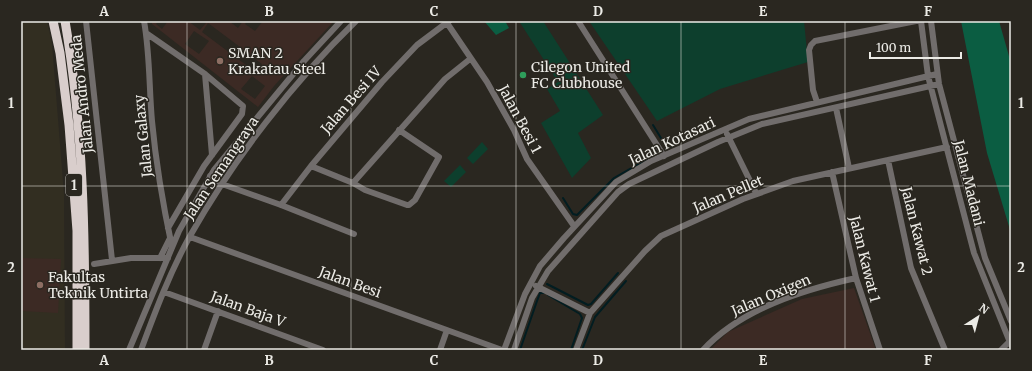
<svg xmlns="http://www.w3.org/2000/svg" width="1032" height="371" font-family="Merriweather,serif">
<rect width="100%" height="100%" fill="#2a2720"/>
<path fill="#322e21" d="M21,21h26l5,23 12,150 1,156h-44z"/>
<path fill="#3c2a24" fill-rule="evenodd" d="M152,21h6l-2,3 6,5 6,-8h20l12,9 6,-7 -2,-2h25l9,7 5,-7h4l-2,3 10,7 8,-10h71l-60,65 -16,21 -106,-83zM208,23l32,24 -6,9 -32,-24zM194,31l15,10 -10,13 -14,-10zM241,49l21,15 -6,8 -21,-15zM252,76l13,10 -10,13 -14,-10z
M21,258l40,1 -3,54 -37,-2z
M854,288l22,62h-166l18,-18 74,-33z"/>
<path fill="#0d3f2d" d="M519,21h24l60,94 -25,18 13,25 -19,20 -31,-55 19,-12 -13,-22 11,-7z
M589,21h215l4,41 -88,27 -63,32z
M482,142l6,7 -15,15 -6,-6z
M460,165l6,7 -15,15 -7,-6z"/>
<path fill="#0b5d42" d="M484,21h21l4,7 -13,7z
M961,21h38l12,42v170l-24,-80z"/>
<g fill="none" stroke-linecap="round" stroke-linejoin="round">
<path stroke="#021d21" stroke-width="2" d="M653,125l11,18 6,4 9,-4
M563,198l10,16 4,1 37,-37 40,-23 4,-5
M547,284l41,21 3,-1 27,-31
M548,295l32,19 2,4 -11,32
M520,350l17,-49 3,-8h4
M582,350l13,-33 31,-36"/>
<path stroke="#716d6c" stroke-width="6" d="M86,21l26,239
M144,21c6,33 5,67 8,100 4,43 11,84 20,126
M578,21l86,135
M921,21l7,55 46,177 37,92
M931,21l8,63 46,174 26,63
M447,23l40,59 27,48 13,29 47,67
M146,33l59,41 38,32 -1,8 -38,52 -36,62
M205,74l7,81
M817,102l-4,-12 -4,-40 2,-5 4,-4 101,-20
M836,108l13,60
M727,134l29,59
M888,160l23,108 34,82
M311,166l42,17 92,-104 25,-20
M832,172l24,106 24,72
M210,176l12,8 59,21 73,29
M353,183l12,7 42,15h2l6,-5 24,-43 -40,-27
M281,205l30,-39 71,-84 35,-37 32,-24
M190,237l312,113
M160,258l10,-20
M94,264l37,-6h37
M536,286l54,27
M164,292l159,58
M129,350l50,-119 35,-61 90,-109 37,-40
M141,350c14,-38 29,-78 49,-114 43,-76 103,-154 166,-215
M204,350l14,-39
M440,350l7,-20
M504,350l21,-56 15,-28 24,-28 52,-56 35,-21 98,-42 188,-45
M514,350l18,-52 16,-27 70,-79 11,-8 89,-42 44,-18 177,-40
M576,350l14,-37 55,-62 16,-15 82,-37 50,-18 154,-34
M703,350c38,-41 99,-60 153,-72
M1001,350l8,-8"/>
<path stroke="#d9cecc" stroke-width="9" d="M53,21l7,32 9,72 8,106v119
M65,21c19,108 20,219 20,329"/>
</g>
<path fill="none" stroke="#ecebe6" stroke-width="1" stroke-opacity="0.55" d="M187,21v329M351,21v329M516,21v329M681,21v329M845,21v329M21,186h990"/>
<g fill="#8d6e63" stroke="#2a2720" stroke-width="1.5">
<circle cx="220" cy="61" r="4"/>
<circle cx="40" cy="285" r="4"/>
</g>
<circle fill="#2e9e5b" stroke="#2a2720" stroke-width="1.5" cx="523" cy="75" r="4"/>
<g text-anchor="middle" stroke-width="3" stroke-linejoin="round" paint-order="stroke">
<rect fill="#2a2720" stroke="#b2b0ab" stroke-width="1" x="66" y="174" width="16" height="22" rx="3"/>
<g font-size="13" font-weight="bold" fill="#ecebe6">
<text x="74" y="190">1</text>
</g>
<g font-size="14" fill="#ecebe6" stroke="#2a2720" text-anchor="start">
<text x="228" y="58">SMAN 2<tspan x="228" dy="16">Krakatau Steel</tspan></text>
<text x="531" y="72">Cilegon United<tspan x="531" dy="16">FC Clubhouse</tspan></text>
<text x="48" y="282">Fakultas<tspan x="48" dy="16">Teknik Untirta</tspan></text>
</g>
<g font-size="14" fill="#ecebe6" stroke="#2a2720">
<text transform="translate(82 94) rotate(-96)" y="5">Jalan Andro Meda</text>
<text transform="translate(351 100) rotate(-49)" y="5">Jalan Besi IV</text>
<text transform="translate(520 119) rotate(62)" y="5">Jalan Besi 1</text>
<text transform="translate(143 136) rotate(-96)" y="5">Jalan Galaxy</text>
<text transform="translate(672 141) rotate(-25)" y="5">Jalan Kotasari</text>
<text transform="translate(221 168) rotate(-56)" y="5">Jalan Semangraya</text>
<text transform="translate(969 183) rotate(76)" y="5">Jalan Madani</text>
<text transform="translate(728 194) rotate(-23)" y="5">Jalan Pellet</text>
<text transform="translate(917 231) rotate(76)" y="5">Jalan Kawat 2</text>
<text transform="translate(865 259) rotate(76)" y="5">Jalan Kawat 1</text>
<text transform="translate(350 282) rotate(20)" y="5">Jalan Besi</text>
<text transform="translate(771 295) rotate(-23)" y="5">Jalan Oxigen</text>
<text transform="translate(248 309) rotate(20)" y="5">Jalan Baja V</text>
</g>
</g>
<rect width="1032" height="371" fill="none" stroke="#2a2720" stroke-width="44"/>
<g transform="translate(978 317) rotate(36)" stroke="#2a2720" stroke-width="3" paint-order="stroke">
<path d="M0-3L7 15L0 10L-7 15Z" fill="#ecebe6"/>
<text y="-6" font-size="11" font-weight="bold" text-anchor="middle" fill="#ecebe6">N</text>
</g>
<path d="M870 52v6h91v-6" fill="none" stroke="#ecebe6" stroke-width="2"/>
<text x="876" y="52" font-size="12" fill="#ecebe6" stroke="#2a2720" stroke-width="3" paint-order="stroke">100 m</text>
<rect x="22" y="22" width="988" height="327" fill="none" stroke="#ecebe6" stroke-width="1.5"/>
<g font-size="13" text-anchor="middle" font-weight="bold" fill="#ecebe6">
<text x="104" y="16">A</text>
<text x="269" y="16">B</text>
<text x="434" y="16">C</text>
<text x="598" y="16">D</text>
<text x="763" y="16">E</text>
<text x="928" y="16">F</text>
<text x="11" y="108">1</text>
<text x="1021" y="108">1</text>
<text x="11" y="272">2</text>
<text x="1021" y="272">2</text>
<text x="104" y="365">A</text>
<text x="269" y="365">B</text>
<text x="434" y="365">C</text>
<text x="598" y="365">D</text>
<text x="763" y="365">E</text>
<text x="928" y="365">F</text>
</g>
</svg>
